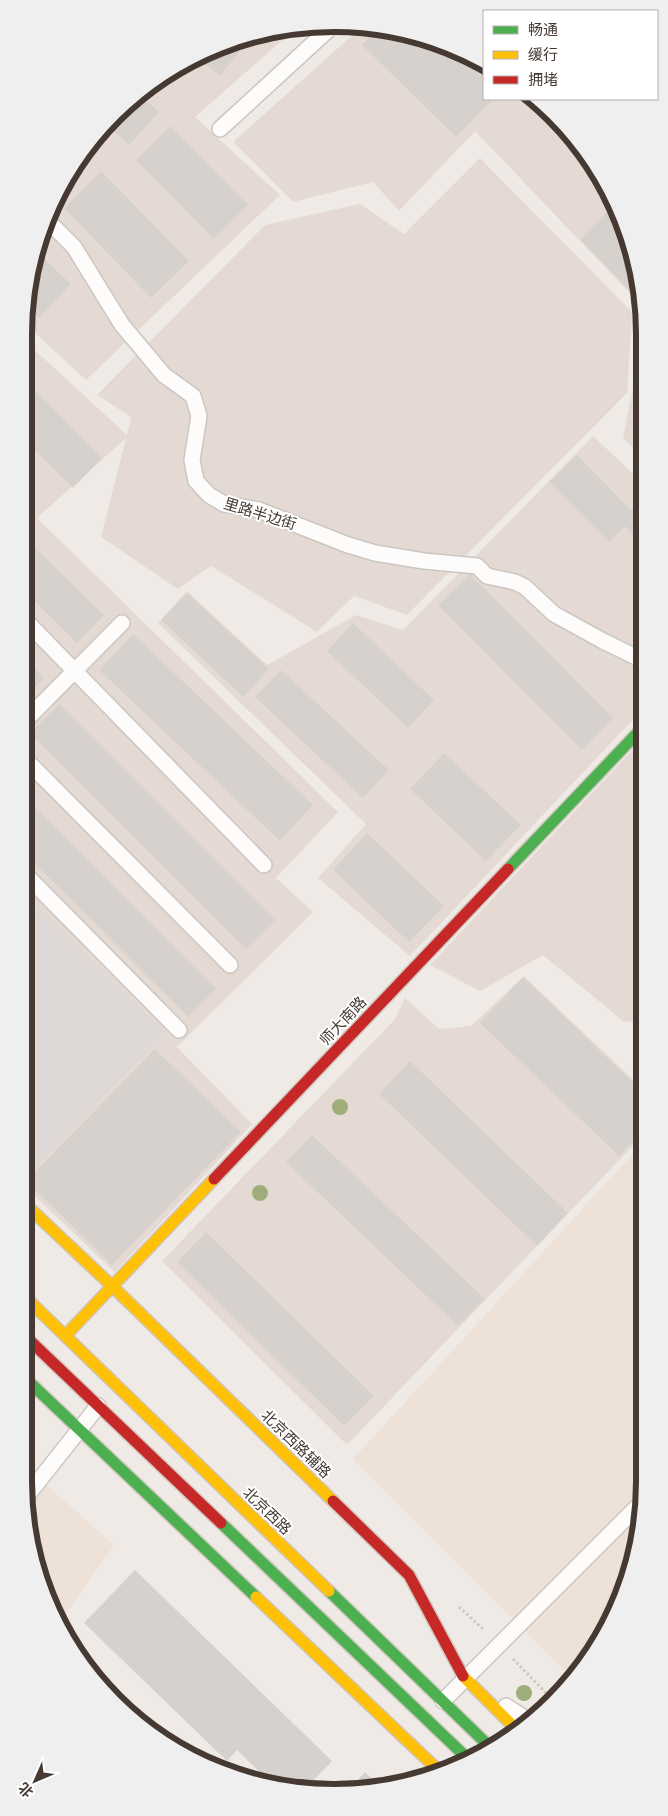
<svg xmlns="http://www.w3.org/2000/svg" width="668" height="1816" font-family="'Fira Sans','Noto Sans SC',sans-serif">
<rect width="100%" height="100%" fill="#efeae6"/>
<path fill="#e4dad3" d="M294,26l3,1 -102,90 85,78 -194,185 -61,-56 9,-71 54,-108 91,-80z
M357,31l58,3 69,32v33h48l35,31 54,85 21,78v13l-167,-175 -76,80 -26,-29 -80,20 -60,-60z
M480,158l152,154 -5,81 -220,222 -53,-19 -37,36 -106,-66 -33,23 -77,-52 25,-99 -89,80 301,294 -62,66 37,34 -136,135 75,77 -137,148 -91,-86v-846l103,95 4,-18 -34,-22 168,-170 95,-21 44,30z
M642,342v114l-19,-18z
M593,436l49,46v228l-232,246 -92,-78 48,-54 -208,-201 29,-32 80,74 89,-50 47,15z
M643,739v284l-20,-2 -80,-66 -63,36 -50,-26z
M524,976l119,113v46l-296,310 -185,-184 232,-241 11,-22 34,31 32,-3z"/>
<path fill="#eee1d7" d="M643,1143l1,339 -10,81 -54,108 -7,7 -220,-219z
M24,1465l90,80 -52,74 -22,-37 -16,-100z"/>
<path fill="#ded9d6" d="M24,895l142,138 -141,145 -1,-1z"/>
<path fill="#d7d1cd" d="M375,32l40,2 69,32v33h9l-37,38 -94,-92z
M247,42l-27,34 -21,-17z
M142,97l17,15 -30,33 -20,-18z
M170,126l78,79 -34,34 -78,-79z
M101,171l88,90 -38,37 -87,-90z
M614,205l7,10 21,78v10l-62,-64z
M36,251l35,33 -32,34 -12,-11z
M24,379l78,79 -29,30 -49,-49z
M577,455l54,55 11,-11v45l-17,-18 -16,16 -60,-60z
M24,537l80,78 -27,28 -53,-52z
M470,574l143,144 -31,32 -144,-145z
M187,593l82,76 -26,28 -82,-77z
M353,623l81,77 -26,28 -81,-77z
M133,634l180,171 -33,36 -181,-171z
M24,658l20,20 -20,21z
M281,670l108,100 -26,28 -108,-101z
M59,704l216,216 -29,29 -216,-216z
M444,753l77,72 -35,36 -76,-72z
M24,796l192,193 -28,28 -164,-164z
M367,833l77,73 -35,36 -76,-72z
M523,977l120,115v38l-24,26 -139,-133z
M155,1049l86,83 -129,133 -86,-84z
M410,1061l158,152 -31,33 -158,-152z
M312,1135l173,164 -27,27 -172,-164z
M206,1232l168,164 -30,30 -167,-164z
M135,1570l197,191 -27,28 -12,1 -23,-8 -33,-32 -10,11 -143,-138z
M365,1772l15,15 -30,1z"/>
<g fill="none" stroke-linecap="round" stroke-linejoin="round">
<defs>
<path id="lane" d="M220,129l109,-100
M50,223l24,24 48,78 42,50 29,21 6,20 -7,44 4,21 13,14 15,9 35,6 89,35 27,8 49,8 53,5 10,10 28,6 10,5 29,27 49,27 39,19
M24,619l240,246
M24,722l98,-99
M24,758l206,207
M24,873l155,157
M26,1497l72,-91
M443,1701l199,-199
M506,1706l22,14"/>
<path id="fast" d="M508,869l135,-142
M24,1377l232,220
M221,1523l245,234
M329,1591l161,156"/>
<path id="slow" d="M24,1203l88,83 221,215
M24,1296l305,295
M65,1336l149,-157
M256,1597l181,172
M463,1676l54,54"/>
<path id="jam" d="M214,1179l294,-310
M24,1335l197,188
M333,1501l76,74 54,101"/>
</defs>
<use href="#lane" stroke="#cbc6c2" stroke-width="18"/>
<use href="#fast" stroke="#d0c6bd" stroke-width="14"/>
<use href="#slow" stroke="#d0c6bd" stroke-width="14"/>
<use href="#jam" stroke="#d0c6bd" stroke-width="14"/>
<path stroke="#cec9c5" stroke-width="3" stroke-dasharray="2.5 2.5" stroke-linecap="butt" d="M459,1607l25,23
M513,1659l38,39"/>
<use href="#lane" stroke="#fdfcfb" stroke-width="15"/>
<use href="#fast" stroke="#4caf50" stroke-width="11"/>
<use href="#slow" stroke="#ffc107" stroke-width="11"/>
<use href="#jam" stroke="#c62828" stroke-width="11"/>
</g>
<g fill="#9ead7a">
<circle cx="340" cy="1107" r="8"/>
<circle cx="260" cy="1193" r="8"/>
<circle cx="524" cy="1693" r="8"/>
</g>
<g text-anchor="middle" stroke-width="4" stroke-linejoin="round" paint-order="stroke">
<g font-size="15" fill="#453932" stroke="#fff">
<text transform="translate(260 514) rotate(17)" y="5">里路半边街</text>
<text transform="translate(343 1021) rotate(-47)" y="5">师大南路</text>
<text transform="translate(296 1444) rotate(44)" y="5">北京西路辅路</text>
<text transform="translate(267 1511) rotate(44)" y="5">北京西路</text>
</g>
</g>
<path d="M0 0H668V1816H0ZM334 32H334A302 302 0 0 1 636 334V1482A302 302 0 0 1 334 1784H334A302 302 0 0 1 32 1482V334A302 302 0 0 1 334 32Z" fill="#f0efef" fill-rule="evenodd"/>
<path fill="none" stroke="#453932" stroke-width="6" d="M334 32H334A302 302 0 0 1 636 334V1482A302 302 0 0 1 334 1784H334A302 302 0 0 1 32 1482V334A302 302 0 0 1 334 32Z"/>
<rect x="483" y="10" width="175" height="90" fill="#ffffff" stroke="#b5b0ad"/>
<rect x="493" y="26" width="25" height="8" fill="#4caf50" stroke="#b5b0ad"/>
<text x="528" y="35" font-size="15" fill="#453932">畅通</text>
<rect x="493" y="51" width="25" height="8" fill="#ffc107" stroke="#b5b0ad"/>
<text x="528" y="60" font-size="15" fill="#453932">缓行</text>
<rect x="493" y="76" width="25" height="8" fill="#c62828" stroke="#b5b0ad"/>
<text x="528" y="85" font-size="15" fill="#453932">拥堵</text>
<g transform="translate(35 1781) rotate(225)" stroke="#ffffff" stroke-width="4" paint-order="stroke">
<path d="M0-4L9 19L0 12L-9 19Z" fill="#453932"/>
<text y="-8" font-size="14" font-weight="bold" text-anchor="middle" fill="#453932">北</text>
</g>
</svg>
